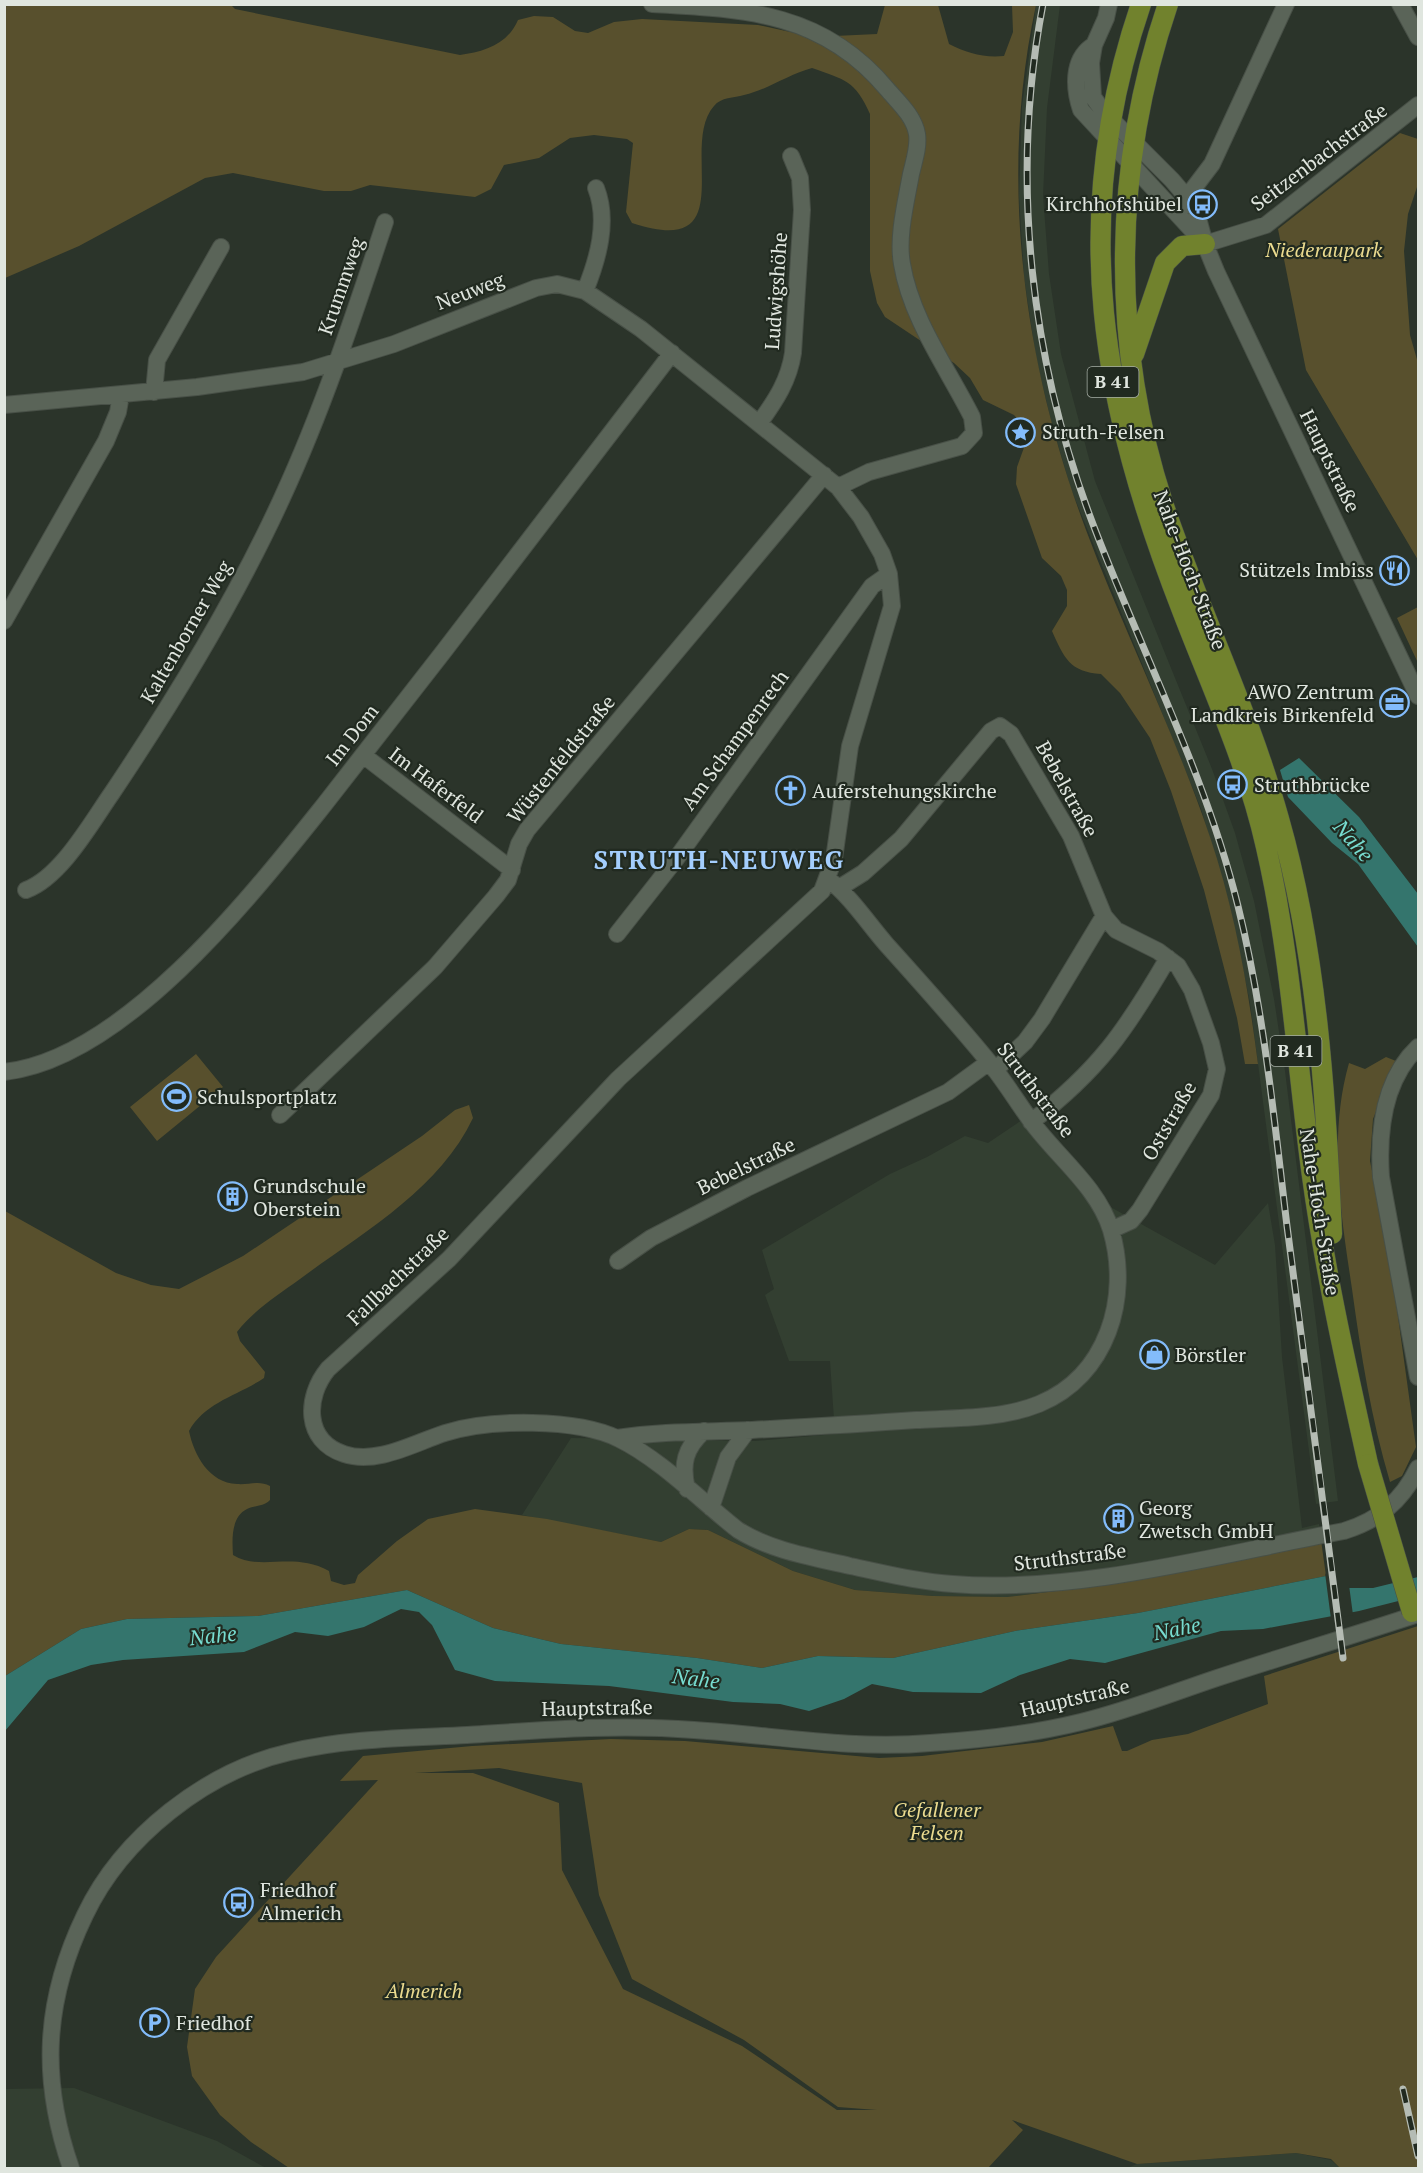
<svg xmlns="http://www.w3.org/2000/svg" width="1423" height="2173" font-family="'PT Serif',serif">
<rect width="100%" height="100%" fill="#2b342a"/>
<path fill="#333f31" d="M1036,5h24l-13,103 -4,88 6,78 12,80 34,127 117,288 23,64 19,68 20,98 11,72 53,430 -22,3 -66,-501 -20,-96 -29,-98 -130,-320 -19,-64 -16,-67 -12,-81 -5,-81 3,-90z
M1022,1120l56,69 137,76 53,-62 7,42 7,112 20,171 17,-4 2,16 -249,49 -65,8 -74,-1 -78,-6 -62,-19 -85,-41 -19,-1 -28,13 -139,-27 49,-77 184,3 80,-7 -5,-73h-41l-24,-66 9,-6 -12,-39 128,-76 37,-17 38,-21 23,7z
M74,2088l143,53 49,27h-261l-1,-79z
M1296,2153l35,7 9,8h-213l10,-4z"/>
<path fill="#58502d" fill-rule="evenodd" d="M5,5h226l4,4 225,46c24,-3 48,-11 58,-35l16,-4 19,1 22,14 13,2 26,-11 28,-3 116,6 55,12 64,-3 8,-29h53l11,39c18,9 34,14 55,12l9,-24 -1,-27h24c-38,175 -12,359 50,525 39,104 89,203 124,307 25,74 38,150 48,227h-13l-8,-46 -33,-128 -33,-99 -21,-53 -30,-45 -19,-19c-31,-2 -37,-16 -49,-43l15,-25v-16l-6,-14 -19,-18 -26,-74 1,-17 9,-25v-13l-12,-14 -31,-15 -13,-22 -16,-15 -69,-46 -8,-14 -7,-32v-157c-15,-34 -25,-34 -58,-46 -23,6 -45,22 -68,27 -10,3 -23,2 -30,11 -36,40 30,154 -82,117l-6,-11 7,-69 -6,-4 -33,-4 -24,3 -31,20 -35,7 -13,24 -16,8 -105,-12 -19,6h-27l-91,-18 -28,5 -126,68 -74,32z
M1400,133l18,6v45l-10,30 -4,37 6,84 8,28v197l-112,-190 -28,-141z
M1418,607v56l-21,-45z
M196,1054l27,33 -66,54 -27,-34z
M1386,1057l10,4 -23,58 -3,42 21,105 25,181 -14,29 -12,6c-19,-64 -29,-127 -38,-193 -11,-74 -24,-153 -3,-226l16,6z
M469,1105l4,13c-34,72 -111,115 -173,161 -22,16 -46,31 -63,53l3,9 25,31 -1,6c-27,18 -59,24 -75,53 5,24 20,52 48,53 13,1 22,-4 33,2v14c-7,7 -15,5 -23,9 -16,8 -15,30 -14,46 28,17 59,-4 96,16l2,10 13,4 11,-2 3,-8 39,-34 31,-22 47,-10 72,10 114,23 28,-13 19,1 85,41 62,19 78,6 74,1 65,-8 249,-49 5,36 -188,37 -123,18 -122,27 -75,-2 -56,12 -65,-10 -136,-14 -68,-16 -86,-38 -149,26 -131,3 -46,10 -76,47v-465l111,62 35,12 28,4 64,-33 179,-120 33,-26z
M1418,1626v542h-78l-9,-9 -35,-6 -159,11 -125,-44 11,10 -35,38h-699l-38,-26 -31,-27 -28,-39 -5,-29 8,-58 21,-32 162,-177 -38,1 23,-25 109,-10 139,-7 74,2 194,17 43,-2 120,-14 71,-16 9,25h5l25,-11 36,-6 80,-30 -4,-28zM499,1768l83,15 17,112 33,84 112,61 94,67 39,3h-40l-95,-64 -119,-57 -61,-119 -3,-67 -86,-30h-58z"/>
<path fill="#34756d" d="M1299,758l60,59 59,77v53l-60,-83 -26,-21 -44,-46 -8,-27z
M1326,1576l5,12h42l45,-11v19l-59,15 -96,18 -42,2 -116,32 -35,-4 -50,16 -39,18 -68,-1 -41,-8 -28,15 -35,12 -29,-7 -47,-2 -124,-16 -114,-5 -40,-11 -23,-45 -13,-13 -18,-3 -37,18 -36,9 -33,-4 -51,20 -121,8 -32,5 -43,15 -43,51v-55l76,-47 46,-10 131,-3 149,-26 86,38 68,16 136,14 65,10 56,-12 75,2 122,-27 123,-18z"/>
<path fill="#2b342a" d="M1325,1573l7,12h17l4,30 -22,4z"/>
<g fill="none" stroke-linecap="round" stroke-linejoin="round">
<defs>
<path id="minor" d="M652,4c93,5 171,8 235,85 11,13 27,27 30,45 2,13 -3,27 -6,40 -5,28 -14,63 -9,90 9,55 46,105 70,153l2,16 -12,13 -93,26 -31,15
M1109,4l-3,14 -12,27 -3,18 2,34 10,14 69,69 23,27 10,37 11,27 202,425
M1400,4l18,33
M1091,47c-19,14 -17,42 -10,63l123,133
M1184,206l3,-9 25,-33 74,-160
M1205,244l61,-19 152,-120
M585,291c13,-32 24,-70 11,-103
M154,392l3,-32 64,-113
M4,405l193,-18 106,-15 91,-28 142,-56 21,-4 28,7 56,38 197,158 23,30 21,37 7,20 3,32 -42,140 -16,113 -12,32 -204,188 -169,180 -121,110c-23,28 -24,72 16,85 33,11 70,-11 101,-21 44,-14 131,-15 174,6 41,20 82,62 119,91 34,21 73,27 112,36 34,7 68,16 103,18 125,10 268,-30 391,-53 35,-11 58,-30 74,-63
M760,422c16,-22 29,-42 33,-69l9,-143 -2,-32 -9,-22
M4,621l102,-180 12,-29 3,-17
M363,755l149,115
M839,888l24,-15 38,-34 90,-108 9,-5 11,8 60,102 33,80 12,14 42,21 20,15 14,24 19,53 6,26 -6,26 -71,115 -9,11 -20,9
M26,890c35,-13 65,-67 86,-97 63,-94 123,-192 170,-295 41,-89 72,-183 103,-276
M617,934l59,-75 196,-273 17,-12
M1418,1047c-35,33 -40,85 -37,130l37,200
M995,1070l30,-28 17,-23 62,-103
M4,1072c120,-13 249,-178 320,-267 40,-51 80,-103 120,-154 76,-100 152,-199 228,-298
M280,1115l155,-148 61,-71 12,-16 11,-36 8,-14 297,-355
M1031,1122c68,-52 95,-92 137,-164
M618,1261l33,-23 96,-50 201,-96 41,-30
M617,1438c45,-7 90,-6 135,-8 55,-3 109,-6 164,-10 40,-2 86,-1 123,-16 68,-28 92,-106 72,-174 -13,-43 -55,-74 -80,-109 -13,-18 -24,-36 -38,-54 -34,-42 -71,-83 -107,-123 -19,-22 -35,-47 -58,-65
M687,1489c-6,-25 -2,-41 17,-58
M711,1508l17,-51 20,-27
M71,2168c-31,-89 -27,-168 14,-253 37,-78 121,-144 205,-163 57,-14 119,-14 177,-17 76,-5 151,-11 227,-5 79,5 157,20 236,13 50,-3 102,-9 151,-21 46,-11 91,-29 136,-44 67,-22 135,-42 201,-64"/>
<path id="major" d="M1141,4c-74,217 -39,402 42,609 30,78 65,153 83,234 25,108 31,220 46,329 13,96 35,193 56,288
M1168,4c-55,162 -58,337 -5,499 36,107 86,208 116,316 38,133 47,277 53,415
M1134,354l31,-91 17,-17 23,-2"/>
</defs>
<use href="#minor" stroke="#485047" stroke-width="18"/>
<use href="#major" stroke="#485047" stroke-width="21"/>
<use href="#minor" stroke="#5a6458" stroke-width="16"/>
<use href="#major" stroke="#71822d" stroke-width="20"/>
<defs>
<path id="rail" d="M1043,4c-34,177 -12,361 53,528 48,125 110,244 142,374 26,105 36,213 49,320 19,144 38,288 56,432
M1403,2089l15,67"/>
</defs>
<use href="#rail" stroke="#b5bcb4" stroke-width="7"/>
<use href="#rail" stroke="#212a20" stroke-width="4.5" stroke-dasharray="14" stroke-linecap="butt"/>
<defs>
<path id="major-bridge" d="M1368,1464l44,148"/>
</defs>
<use href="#major-bridge" stroke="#485047" stroke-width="21" stroke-linecap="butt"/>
<use href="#major-bridge" stroke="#71822d" stroke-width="20"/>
</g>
<defs>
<symbol id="bus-ring" viewBox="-11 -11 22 22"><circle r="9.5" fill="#212a20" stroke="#83bcfb" stroke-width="1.5"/><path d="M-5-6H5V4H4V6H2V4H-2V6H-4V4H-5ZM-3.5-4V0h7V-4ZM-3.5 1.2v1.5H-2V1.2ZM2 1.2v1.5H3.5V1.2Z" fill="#83bcfb"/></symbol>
<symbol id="sight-ring" viewBox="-11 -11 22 22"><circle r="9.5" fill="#212a20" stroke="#83bcfb" stroke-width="1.5"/><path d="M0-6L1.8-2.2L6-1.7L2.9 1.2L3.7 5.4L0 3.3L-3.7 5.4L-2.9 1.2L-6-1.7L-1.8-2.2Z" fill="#83bcfb"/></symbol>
<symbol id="restaurant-ring" viewBox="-11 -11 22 22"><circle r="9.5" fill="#212a20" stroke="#83bcfb" stroke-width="1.5"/><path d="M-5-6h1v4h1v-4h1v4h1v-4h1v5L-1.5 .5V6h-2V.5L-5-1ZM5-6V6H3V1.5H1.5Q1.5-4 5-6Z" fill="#83bcfb"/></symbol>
<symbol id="office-ring" viewBox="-11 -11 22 22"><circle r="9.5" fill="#212a20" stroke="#83bcfb" stroke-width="1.5"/><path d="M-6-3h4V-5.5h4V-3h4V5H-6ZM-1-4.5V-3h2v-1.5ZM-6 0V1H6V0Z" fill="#83bcfb"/></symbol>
<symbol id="church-ring" viewBox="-11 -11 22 22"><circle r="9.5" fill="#212a20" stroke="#83bcfb" stroke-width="1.5"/><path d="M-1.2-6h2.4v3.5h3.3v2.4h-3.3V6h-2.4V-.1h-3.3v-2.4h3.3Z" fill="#83bcfb"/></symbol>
<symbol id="stadium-ring" viewBox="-11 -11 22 22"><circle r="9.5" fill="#212a20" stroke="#83bcfb" stroke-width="1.5"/><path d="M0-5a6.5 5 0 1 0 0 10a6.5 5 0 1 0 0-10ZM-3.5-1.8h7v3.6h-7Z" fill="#83bcfb"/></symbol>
<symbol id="building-ring" viewBox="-11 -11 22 22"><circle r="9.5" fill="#212a20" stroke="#83bcfb" stroke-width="1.5"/><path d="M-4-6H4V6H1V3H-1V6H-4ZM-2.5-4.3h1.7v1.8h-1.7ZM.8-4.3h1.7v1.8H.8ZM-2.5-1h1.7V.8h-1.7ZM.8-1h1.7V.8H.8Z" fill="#83bcfb"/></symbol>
<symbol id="shop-ring" viewBox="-11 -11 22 22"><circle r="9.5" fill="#212a20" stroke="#83bcfb" stroke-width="1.5"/><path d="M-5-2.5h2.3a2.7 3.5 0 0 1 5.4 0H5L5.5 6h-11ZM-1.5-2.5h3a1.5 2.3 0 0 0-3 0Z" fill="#83bcfb"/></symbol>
<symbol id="parking-ring" viewBox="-11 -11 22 22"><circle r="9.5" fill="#212a20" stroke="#83bcfb" stroke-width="1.5"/><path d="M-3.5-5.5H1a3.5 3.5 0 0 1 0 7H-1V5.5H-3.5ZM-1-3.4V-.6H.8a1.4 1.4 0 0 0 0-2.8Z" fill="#83bcfb"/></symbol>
</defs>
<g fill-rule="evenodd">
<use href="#bus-ring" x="1186" y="188" width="33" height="33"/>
<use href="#sight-ring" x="1004" y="416" width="33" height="33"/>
<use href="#restaurant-ring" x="1378" y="554" width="33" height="33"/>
<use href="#office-ring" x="1378" y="686" width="33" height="33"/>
<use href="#bus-ring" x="1216" y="768" width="33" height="33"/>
<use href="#church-ring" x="774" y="774" width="33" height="33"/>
<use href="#stadium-ring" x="160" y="1080" width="33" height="33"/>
<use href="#building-ring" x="216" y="1180" width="33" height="33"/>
<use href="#shop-ring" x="1138" y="1338" width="33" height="33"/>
<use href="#building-ring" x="1102" y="1502" width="33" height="33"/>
<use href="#bus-ring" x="222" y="1886" width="33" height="33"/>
<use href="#parking-ring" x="138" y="2006" width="33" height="33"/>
</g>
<g text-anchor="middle" stroke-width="4.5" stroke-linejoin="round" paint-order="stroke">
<g fill="#212a20" stroke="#a7aea6" stroke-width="1.5">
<rect x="1087.5" y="367" width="51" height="30" rx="4.5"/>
<rect x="1270.5" y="1036" width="51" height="30" rx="4.5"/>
</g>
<g font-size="18" font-weight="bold" fill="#e0e6df">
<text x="1113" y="388">B 41</text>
<text x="1296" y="1057">B 41</text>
</g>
<g font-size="20" fill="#e0e6df" stroke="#212a20">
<text transform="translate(1319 157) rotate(-37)" y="7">Seitzenbachstraße</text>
<text transform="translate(341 286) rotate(-71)" y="7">Krummweg</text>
<text transform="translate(470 291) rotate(-21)" y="7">Neuweg</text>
<text transform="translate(776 291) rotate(-86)" y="7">Ludwigshöhe</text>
<text transform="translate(1330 461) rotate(64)" y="7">Hauptstraße</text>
<text transform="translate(1190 570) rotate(69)" y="7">Nahe-Hoch-Straße</text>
<text transform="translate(186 632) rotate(-60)" y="7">Kaltenborner Weg</text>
<text transform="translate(352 735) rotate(-52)" y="7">Im Dom</text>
<text transform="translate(735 740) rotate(-54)" y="7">Am Schampenrech</text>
<text transform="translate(561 759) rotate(-51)" y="7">Wüstenfeldstraße</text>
<text transform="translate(436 785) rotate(37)" y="7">Im Haferfeld</text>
<text transform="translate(1067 789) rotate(61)" y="7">Bebelstraße</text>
<text transform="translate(1036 1090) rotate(53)" y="7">Struthstraße</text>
<text transform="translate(1169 1121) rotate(-60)" y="7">Oststraße</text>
<text transform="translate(746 1166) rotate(-26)" y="7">Bebelstraße</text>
<text transform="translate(1320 1212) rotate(81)" y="7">Nahe-Hoch-Straße</text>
<text transform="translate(398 1276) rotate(-44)" y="7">Fallbachstraße</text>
<text transform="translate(1070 1557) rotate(-7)" y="7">Struthstraße</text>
<text transform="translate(1075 1698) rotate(-13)" y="7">Hauptstraße</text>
<text transform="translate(597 1708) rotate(-1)" y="7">Hauptstraße</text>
</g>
<g font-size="20" fill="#e0e6df" stroke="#212a20" text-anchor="start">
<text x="1182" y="211" text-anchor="end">Kirchhofshübel</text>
<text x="1042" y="439">Struth-Felsen</text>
<text x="1374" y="577" text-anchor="end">Stützels Imbiss</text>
<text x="1374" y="699" text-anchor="end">AWO Zentrum<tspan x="1374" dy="23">Landkreis Birkenfeld</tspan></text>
<text x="1254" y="792">Struthbrücke</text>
<text x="812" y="798">Auferstehungskirche</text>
<text x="197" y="1104">Schulsportplatz</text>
<text x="253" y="1193">Grundschule<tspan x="253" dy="23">Oberstein</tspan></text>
<text x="1175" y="1362">Börstler</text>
<text x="1139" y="1515">Georg<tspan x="1139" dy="23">Zwetsch GmbH</tspan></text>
<text x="260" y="1897">Friedhof<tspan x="260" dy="23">Almerich</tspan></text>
<text x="176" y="2030">Friedhof</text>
</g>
<g font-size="20" font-style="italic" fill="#ebdb8f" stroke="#212a20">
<text x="1324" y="257">Niederaupark</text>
<text x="937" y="1817">Gefallener<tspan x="937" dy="23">Felsen</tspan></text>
<text x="424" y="1998">Almerich</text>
</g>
<g font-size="21" font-style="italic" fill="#77dcd0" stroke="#212a20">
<text transform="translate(1353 841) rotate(49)" y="7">Nahe</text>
<text transform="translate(1177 1629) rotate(-11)" y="7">Nahe</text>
<text transform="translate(213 1636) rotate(-6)" y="7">Nahe</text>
<text transform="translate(696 1679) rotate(7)" y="7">Nahe</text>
</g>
<g font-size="26" font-weight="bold" letter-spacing="1.5" fill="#a4cefd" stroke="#212a20">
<text x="719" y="869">STRUTH-NEUWEG</text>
</g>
</g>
<rect width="1423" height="2173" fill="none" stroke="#e0e6df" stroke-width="12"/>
</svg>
